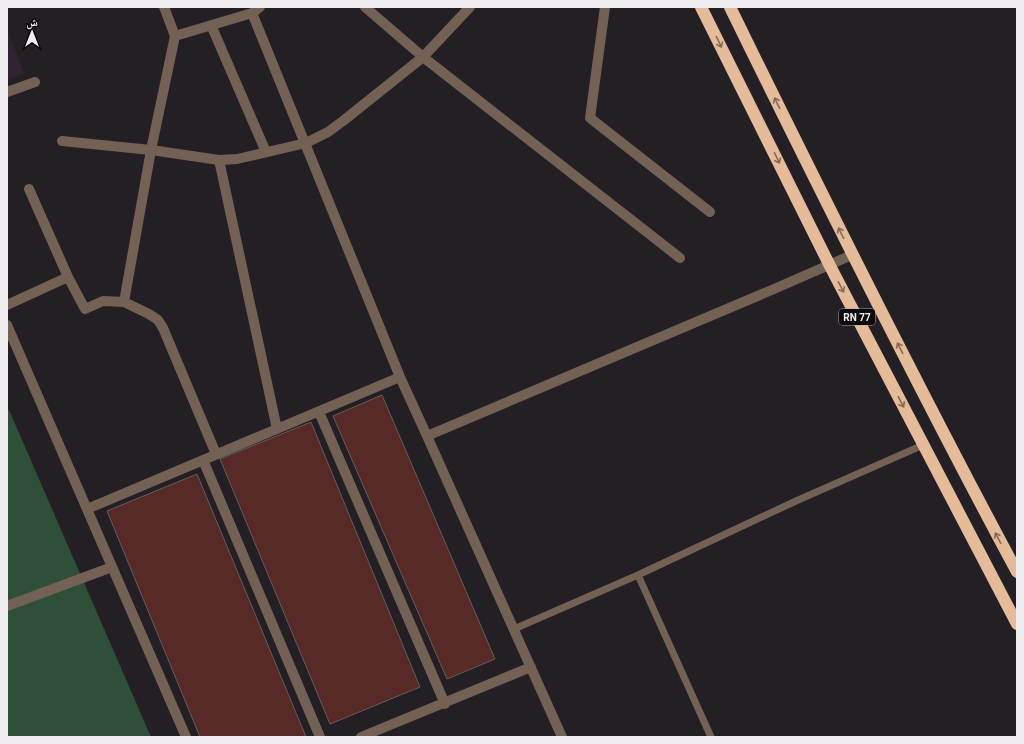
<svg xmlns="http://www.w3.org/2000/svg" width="1024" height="744" font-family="Roboto,'Noto Naskh Arabic',sans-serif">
<rect width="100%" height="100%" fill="#241f24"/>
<path fill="#302330" d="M7,28l17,46 -17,6z"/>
<path fill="#2f4f39" d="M9,410l142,327h-144v-326z"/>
<path fill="#572a27" stroke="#655d5c" d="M382,395l113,264 -48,20 -114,-263z
M311,422l109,265 -90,37 -110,-265z
M197,474l109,263h-106l-93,-226z"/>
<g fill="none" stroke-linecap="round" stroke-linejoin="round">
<path stroke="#726154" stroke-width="7" d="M638,575l73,162
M514,629l124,-54 158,-74 127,-56"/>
<path stroke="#726154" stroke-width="10" d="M365,7l58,50 257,201
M605,7l-15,111 120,94
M252,13l148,364 27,59
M211,25l55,127
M175,36l77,-23 8,-6
M7,92l28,-10
M62,141l89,9 68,10 18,-1 69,-16 22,-11 15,-11 80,-64 47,-50
M219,160l58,269
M29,189l39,88
M124,302l27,-152 24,-114 -11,-29
M7,305l61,-28 17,32 18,-8 21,1 25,12 9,6 5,8 53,126
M7,325l179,412
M319,412l126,292
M203,460l117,277
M87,509l313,-132
M7,606l105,-39
M361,737l170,-70
M562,737l-135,-301 347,-147 78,-34"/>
<path stroke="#e5bb99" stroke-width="12" d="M701,7l129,259 187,358
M730,7c93,190 187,379 287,565"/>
</g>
<defs><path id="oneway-shaft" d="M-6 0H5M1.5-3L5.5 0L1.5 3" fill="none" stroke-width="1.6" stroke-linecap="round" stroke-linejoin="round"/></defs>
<g stroke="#836b5a">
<use href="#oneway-shaft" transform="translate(719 42) rotate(64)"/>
<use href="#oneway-shaft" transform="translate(777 103) rotate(-116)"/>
<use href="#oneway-shaft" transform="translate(777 158) rotate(64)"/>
<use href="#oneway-shaft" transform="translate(841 233) rotate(-116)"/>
<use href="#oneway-shaft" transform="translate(841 287) rotate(62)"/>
<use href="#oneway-shaft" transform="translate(900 348) rotate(-117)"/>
<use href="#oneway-shaft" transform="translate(901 402) rotate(62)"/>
<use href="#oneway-shaft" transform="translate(998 538) rotate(-118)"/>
</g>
<g text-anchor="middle" stroke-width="3.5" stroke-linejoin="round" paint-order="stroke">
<rect fill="#0c0a0c" stroke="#aba9ac" stroke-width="1" x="839" y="309" width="36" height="16" rx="3"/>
<g font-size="10" font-weight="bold" fill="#efedf0">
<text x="857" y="321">RN 77</text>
</g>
</g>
<rect width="1024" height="744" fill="none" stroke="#efedf0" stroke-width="16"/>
<g transform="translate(32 32)" stroke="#0c0a0c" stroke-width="3" paint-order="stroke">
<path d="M0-3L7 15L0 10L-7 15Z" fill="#efedf0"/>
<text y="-6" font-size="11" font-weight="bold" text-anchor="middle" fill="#efedf0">ش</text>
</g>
</svg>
